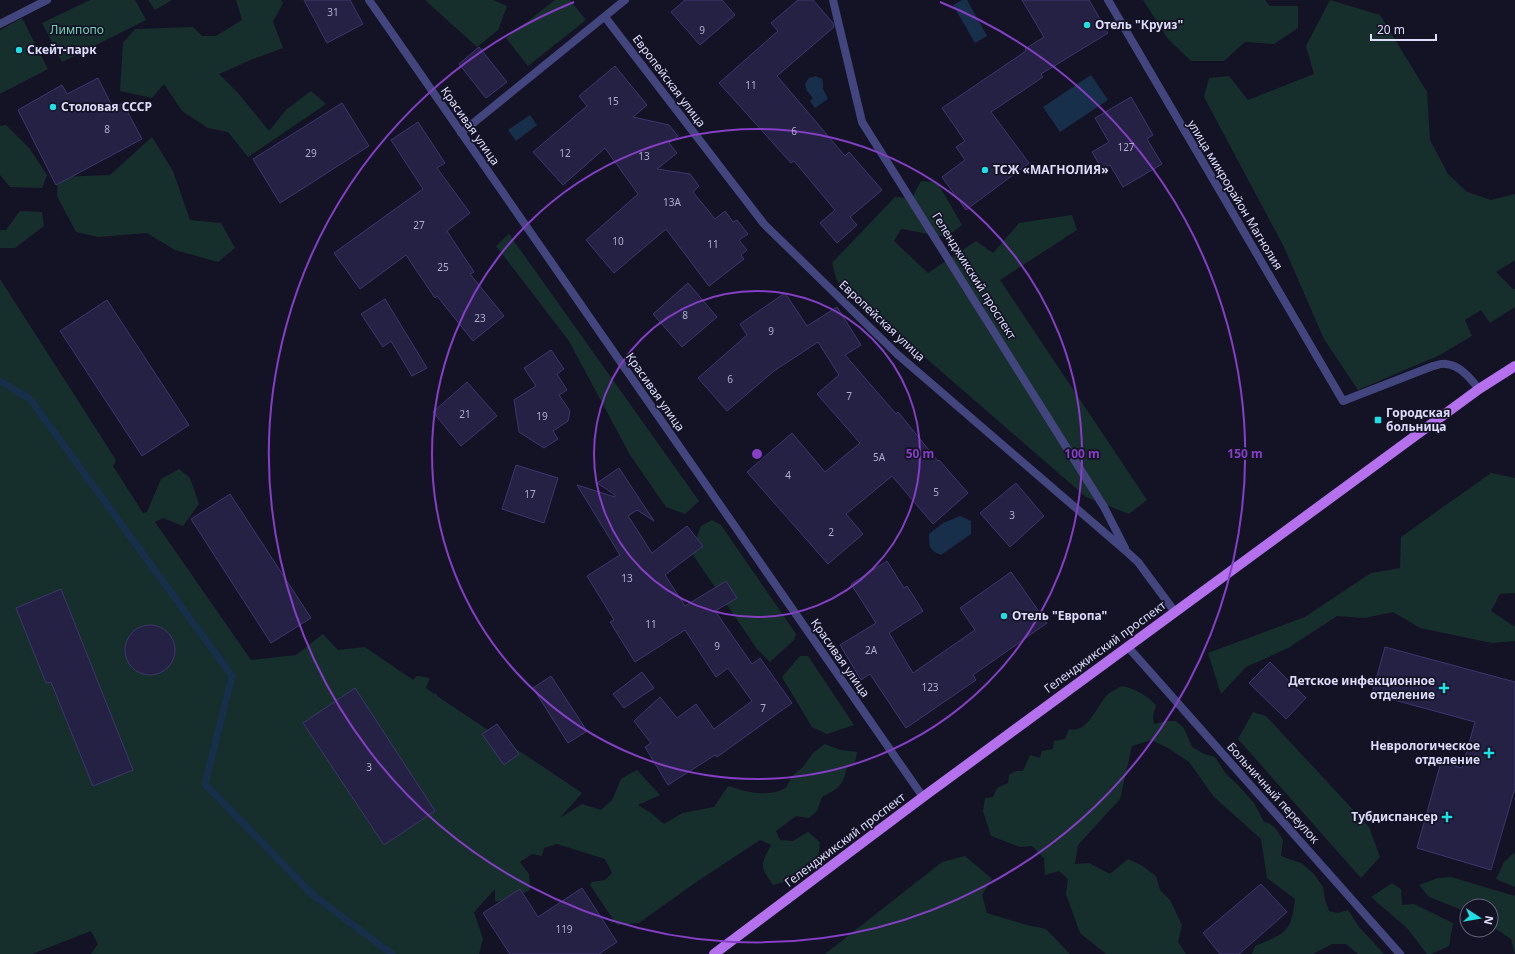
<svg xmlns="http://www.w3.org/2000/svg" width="1515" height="954" font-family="'Noto Sans',sans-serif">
<rect width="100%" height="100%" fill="#141326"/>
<path fill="#162f2c" d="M90,0h45l11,20 -84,42 -20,-39z
M148,0h24l-17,10z
M236,0h45l2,3 -10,19 10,26 -30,11 -34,15 19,19 31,38 17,-21 25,-19 15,13 -78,53 -20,-25 -20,-4 -26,-17 -18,-27 -12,14 -32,-7 3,-48 12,-14 58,-2 9,9h14l26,-16z
M425,0h68l14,6 -9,24 -21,17z
M555,0h15l16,20 -58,46 -22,-28z
M1143,0h122l5,6h28v22l-24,16 -29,-2 -21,19h-33l-23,-22z
M1330,0l50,15 47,77 3,48 18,34 19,18 24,8 24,-6v66l-19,12 17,17h2v18l-25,16 -9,-13 -16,10 7,16 -32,19 -82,35 -34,-51 -40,-92 -80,-150 5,-19 20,-2 19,24 66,-26 -8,-28z
M22,18l26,51 -48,25v-64z
M6,125l24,24 17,26 -5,13 -32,-1 -10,-12v-49z
M152,137l21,34 17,49 31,3 14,25 -17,14 -43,-12 -28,-17 -49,4 -22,-5 -19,-36 1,-19 52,-2z
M921,181l16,1 25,43 -16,12 -45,-8 -7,12 34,32 48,-32 17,12 26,-30 53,-8 5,15 -77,50 147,220 -18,14 -43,-17 -249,-216 -5,-18 63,-66 17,1z
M20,211l22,1 2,14 -29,22h-15v-18h6z
M509,234l190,267 -14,13 -19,-7 -36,-52 -61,-114 -73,-95z
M0,279l116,181 -3,6 30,47 4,-1 14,-33 18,-10 11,9 9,26 -16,22 -20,-8 -8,4 96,138 45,-5 27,-21 15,16 27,-3 48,33 4,-4 13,2 -4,10 8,6 2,-1 1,3 145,97 -22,25 22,-14 19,6 11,-10 9,-21 16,-9 23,25 -22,10 13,8 13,11 18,-11 32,-6 14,-21c20,6 38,12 58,2l6,-12 11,-9 10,-14 12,-9 16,6 16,2 -2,11 -8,5c-5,19 -8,20 -25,29l-5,14 -8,7 -13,-2 -20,15 4,9 13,1 15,-9 12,10 -3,24 -23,13 -21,6c-13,-19 -13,-19 -2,-40l-11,-5 -68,45 -53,38 -22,2 -27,-40 2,-3 13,-2 7,-7 -7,-14 -48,-15 -13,4 -2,8 -10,-2 -12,8 9,12 1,16 -25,12 -10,-1v-12l-21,23 9,27 -4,15h-388l7,-10 -7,-13 -59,23h-32z
M1491,473l24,5v115l-15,1 -9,17 24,16v14l-23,2 -72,-15 -27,-16 -28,6 -28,-2 -49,32 -42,19 -25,27 -13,-41 97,-36 66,-44 29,-5 1,-31z
M712,520l9,5 75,109 -2,6 -24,22 -13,-13 -66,-97 10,-26z
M800,656h8l46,69 -27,9 -15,-7 -30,-50z
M1122,686c14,3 24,9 34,19l-3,11 1,8 12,-3h10l8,7 8,19 12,7 11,3 11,17 10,9 18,20 10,19c11,2 13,9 19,18l-2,16 20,7 12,10 10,14 2,12 4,12 9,2 10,-3 11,17 25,27h-26l-12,-10h-14l-19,10h-61l3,-8c30,-13 36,-12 40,-47l-28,-21 -6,-39 -47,-42 -25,-35 -21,-14 -17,-8 -19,6 -12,53 -42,46 -3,19 14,-1 21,11 18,-15 13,6 15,11 4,14 10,10 12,25 -4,17 8,12h-80l-26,-21 -14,-39 2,-15 -9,-8 -14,4 -1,-17 -12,-12 -12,1 -29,-11 -8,-25 2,-13 8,-1 4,-9 11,-5 1,-8 7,-4h7l7,-16 10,3 2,-7 11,-2 1,-8 11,-2 4,-10c19,5 28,-24 39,-35 4,-3 10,-6 14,-8z
M1253,712l13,4 103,111 11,30 -19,21 -123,-139z
M1515,852v35l-19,-8 8,-17z
M965,856l27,23 -10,16 5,18 36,11 23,5 24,25h-245l117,-92z
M1451,877l64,19v58l-4,-15 -20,-13v-20h-24v6l-38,-15 -10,-12 19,-7z
M1392,883l9,6 1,16 12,-1 39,19 -4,23 -18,8h-4l-20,-26 -36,-31z"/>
<path fill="#172f4a" d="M962,0h5l20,36 -12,7 -22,-38z
M1091,75l17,25 -48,32 -17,-25z
M816,76l6,3 1,4v6l5,10 -13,9 -5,-7 3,-3 -6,-7 -2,-7 4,-6z
M530,115l7,10 -21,16 -8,-11z
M960,516l11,5v13l-30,21c-12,-5 -12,-8 -12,-21l14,-11z"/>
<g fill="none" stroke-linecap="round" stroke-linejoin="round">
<path stroke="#172f4a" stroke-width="7" d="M0,381l30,18 202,277 -27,108 108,111 79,59"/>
</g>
<path fill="#252145" stroke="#3d366e" d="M304,0h46l13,24 -36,19z
M685,0h37l13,15 -35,30 -29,-33z
M798,0h15l20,23 1,4 -57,49 68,80 4,-4 33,38 -32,27 7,8 -20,18 -17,-20 15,-13 -41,-49 -3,2 -72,-80 59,-52 -7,-8z
M1022,0h67l19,33 -67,41 2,3 -52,35 38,51 -63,47 -24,-33 23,-17 -9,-13 9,-6 -23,-33 84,-57 -1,-2 19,-12z
M479,47l28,35 -21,16 -27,-34z
M615,66l32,39 -14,12 36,8 9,11 -9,7 8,10 -20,16 33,5 9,12 -6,6 22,27 10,-8 8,11 4,-2 11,14 -9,6 8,10 -6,5 3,4 -35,27 -43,-57 -52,44 -28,-33 52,-46 -33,-46 -42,37 -30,-33 54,-46 -8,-10z
M98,78l15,30 10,-5 19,36 -86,46 -38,-75 44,-25 5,9z
M1131,97l22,38 -6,4 15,25 -39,23 -13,-22 -8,4 -10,-17 17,-10 -14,-24z
M342,103l27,43 -89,57 -27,-44z
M418,122l27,41 -8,5 33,45 -23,18 27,41 -4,2 34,42 -31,25 -36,-45 -2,2 -29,-43 -46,34 -26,-36 89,-64 -32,-49z
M688,283l29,34 -35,30 -29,-33z
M785,293l22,33 30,-19 24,38 -16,10 51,59 2,-2 40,49 1,-1 29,33 -35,31 -41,-48 -46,38 17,20 -35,30 -81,-92 45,-39 33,39 35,-29 -43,-49 22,-19 -21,-33 -44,29 -47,40 -29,-33 49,-43 -7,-11z
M385,299l42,69 -15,8 -21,-35 -8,6 -22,-33z
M107,300l82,125 -47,31 -82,-125z
M551,350l13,19 -7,5 10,16 -8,5 11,16 -2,10 -15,10 5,8 -14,9 -25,-16 -5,-32 22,-14 -12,-18z
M467,382l30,34 -36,30 -28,-34z
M516,465l42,13 -14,45 -42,-14z
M619,468l35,53 -17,-11 -9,6 24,37 35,-27 16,20 -38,29 20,31 41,-25 11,17 -22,13 37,53 8,-6 32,45 -75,54 -2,-2 -47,30 -23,-38 6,-4 -17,-22 26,-24 17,21 19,-14 18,25 38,-28 -24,-33 -12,9 -31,-47 -50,32 -25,-40 4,-2 -27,-44 33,-21 -43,-70 38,12v-2l-18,-12z
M1016,483l28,33 -34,31 -30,-34z
M230,494l81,124 -40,25 -80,-124z
M887,561l17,27 3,-2 16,25 -34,22 24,40 62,-43 -15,-22 51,-36 36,51 -74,52 3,5 -70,48 -36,-54 -9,6 -21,-35 36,-22 -25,-39z
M61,589l72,181 -40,16 -42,-104 -5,1 -30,-75z
M125 650a25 25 0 1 1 50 0a25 25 0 1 1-50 0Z
M1385,647l130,35v106l-24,82 -74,-22 24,-86 21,6 13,-46 -103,-28z
M1270,662l36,36 -20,21 -37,-36z
M642,672l12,16 -30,20 -11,-14z
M551,676l36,55 -19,12 -35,-55z
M355,688l80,123 -51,34 -81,-122z
M497,724l22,30 -15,11 -22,-31z
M1261,884l26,28 -48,42h-19l-17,-21z
M582,888l35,54 -18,12h-89l-27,-41 37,-24 18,28z"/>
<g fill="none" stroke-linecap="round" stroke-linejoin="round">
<path stroke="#43457f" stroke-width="8" d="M0,24l47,-24"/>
<path stroke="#43457f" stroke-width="8" d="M369,0l554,797
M833,0l29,122 242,385 21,41
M1108,0l235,401 90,-35c4,-1 9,-3 13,-2 14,1 25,15 33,25
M605,17l159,207 133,130 230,198 11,10 37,50
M461,133l164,-133
M1128,647l272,307"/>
<path stroke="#b570ee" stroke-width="10" d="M714,954l209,-157 556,-408 36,-23"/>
</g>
<g fill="none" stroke="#853ec5" stroke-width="2">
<circle cx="757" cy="454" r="163"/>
<circle cx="757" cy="454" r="325"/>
<path d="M940 2A488 488 0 1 1 574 2"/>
</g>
<g fill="#1edfe4" stroke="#141326" stroke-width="1.5">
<circle cx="1087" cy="25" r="4"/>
<circle cx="19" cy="50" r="4"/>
<circle cx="53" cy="107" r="4"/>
<circle cx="985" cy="170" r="4"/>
<rect x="1374" y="416" width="8" height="8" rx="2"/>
<circle cx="1004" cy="616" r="4"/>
<path d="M1442 682h4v4h4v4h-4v4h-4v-4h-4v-4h4z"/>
<path d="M1487 747h4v4h4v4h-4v4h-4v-4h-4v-4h4z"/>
<path d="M1445 811h4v4h4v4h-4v4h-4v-4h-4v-4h4z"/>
</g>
<g text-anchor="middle" stroke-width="3.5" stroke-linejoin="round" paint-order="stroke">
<g font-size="10" fill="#afadce">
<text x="333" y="16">31</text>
<text x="702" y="34">9</text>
<text x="751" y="89">11</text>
<text x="613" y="105">15</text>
<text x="107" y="133">8</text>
<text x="794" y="135">6</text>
<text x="1126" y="151">127</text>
<text x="311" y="157">29</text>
<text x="565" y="157">12</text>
<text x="644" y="160">13</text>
<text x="672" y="206">13А</text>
<text x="419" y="229">27</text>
<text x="618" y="245">10</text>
<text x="713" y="248">11</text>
<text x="443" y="271">25</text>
<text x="685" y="319">8</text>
<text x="480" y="322">23</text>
<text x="771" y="335">9</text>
<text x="730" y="383">6</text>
<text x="849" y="400">7</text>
<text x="465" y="418">21</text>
<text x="542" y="420">19</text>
<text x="879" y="461">5А</text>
<text x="788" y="479">4</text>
<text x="936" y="496">5</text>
<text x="530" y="498">17</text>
<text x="1012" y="519">3</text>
<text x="831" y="536">2</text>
<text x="627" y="582">13</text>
<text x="651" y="628">11</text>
<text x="717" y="650">9</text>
<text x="871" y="654">2А</text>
<text x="930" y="691">123</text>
<text x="763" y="712">7</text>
<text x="369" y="771">3</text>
<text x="564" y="933">119</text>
</g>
<g font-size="12" font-weight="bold" fill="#dddcfb" stroke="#141326" text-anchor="start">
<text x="1095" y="29">Отель "Круиз"</text>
<text x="27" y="54">Скейт-парк</text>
<text x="61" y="111">Столовая СССР</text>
<text x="993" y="174">ТСЖ «МАГНОЛИЯ»</text>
<text x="1386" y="417">Городская<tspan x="1386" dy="14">больница</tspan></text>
<text x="1012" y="620">Отель "Европа"</text>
<text x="1435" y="685" text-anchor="end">Детское инфекционное<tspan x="1435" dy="14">отделение</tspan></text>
<text x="1480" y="750" text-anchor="end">Неврологическое<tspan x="1480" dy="14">отделение</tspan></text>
<text x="1438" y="821" text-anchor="end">Тубдиспансер</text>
</g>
<g font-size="12" fill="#6fd3b3" stroke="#141326">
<text x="77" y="34">Лимпопо</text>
</g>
<g font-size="12" fill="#dddcfb" stroke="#141326">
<text transform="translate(669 81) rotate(53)" y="4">Европейская улица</text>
<text transform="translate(470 126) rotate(55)" y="4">Красивая улица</text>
<text transform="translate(1235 195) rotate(59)" y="4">улица микрорайон Магнолия</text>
<text transform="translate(974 276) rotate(58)" y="4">Геленджикский проспект</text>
<text transform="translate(882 321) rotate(43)" y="4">Европейская улица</text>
<text transform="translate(655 392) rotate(55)" y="4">Красивая улица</text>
<text transform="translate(1105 647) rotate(-36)" y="4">Геленджикский проспект</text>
<text transform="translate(840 658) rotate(55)" y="4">Красивая улица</text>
<text transform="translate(1273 793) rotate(48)" y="4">Больничный переулок</text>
<text transform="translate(845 840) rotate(-37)" y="4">Геленджикский проспект</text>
</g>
</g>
<circle cx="757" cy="454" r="6" fill="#853ec5" stroke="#141326" stroke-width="2"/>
<g font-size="12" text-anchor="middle" font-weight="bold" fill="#853ec5" stroke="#141326" stroke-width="3.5" stroke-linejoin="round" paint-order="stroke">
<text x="920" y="458">50 m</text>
<text x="1082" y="458">100 m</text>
<text x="1245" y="458">150 m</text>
</g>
<g transform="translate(1479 918) rotate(102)"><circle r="19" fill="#141326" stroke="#64637b"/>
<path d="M0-3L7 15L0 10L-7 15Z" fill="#1edfe4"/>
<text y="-6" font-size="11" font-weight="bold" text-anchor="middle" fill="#dddcfb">N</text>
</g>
<path d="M1371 34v6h65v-6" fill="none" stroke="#dddcfb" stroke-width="2"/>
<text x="1377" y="34" font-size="12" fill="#dddcfb" stroke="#141326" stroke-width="3" paint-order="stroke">20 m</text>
</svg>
